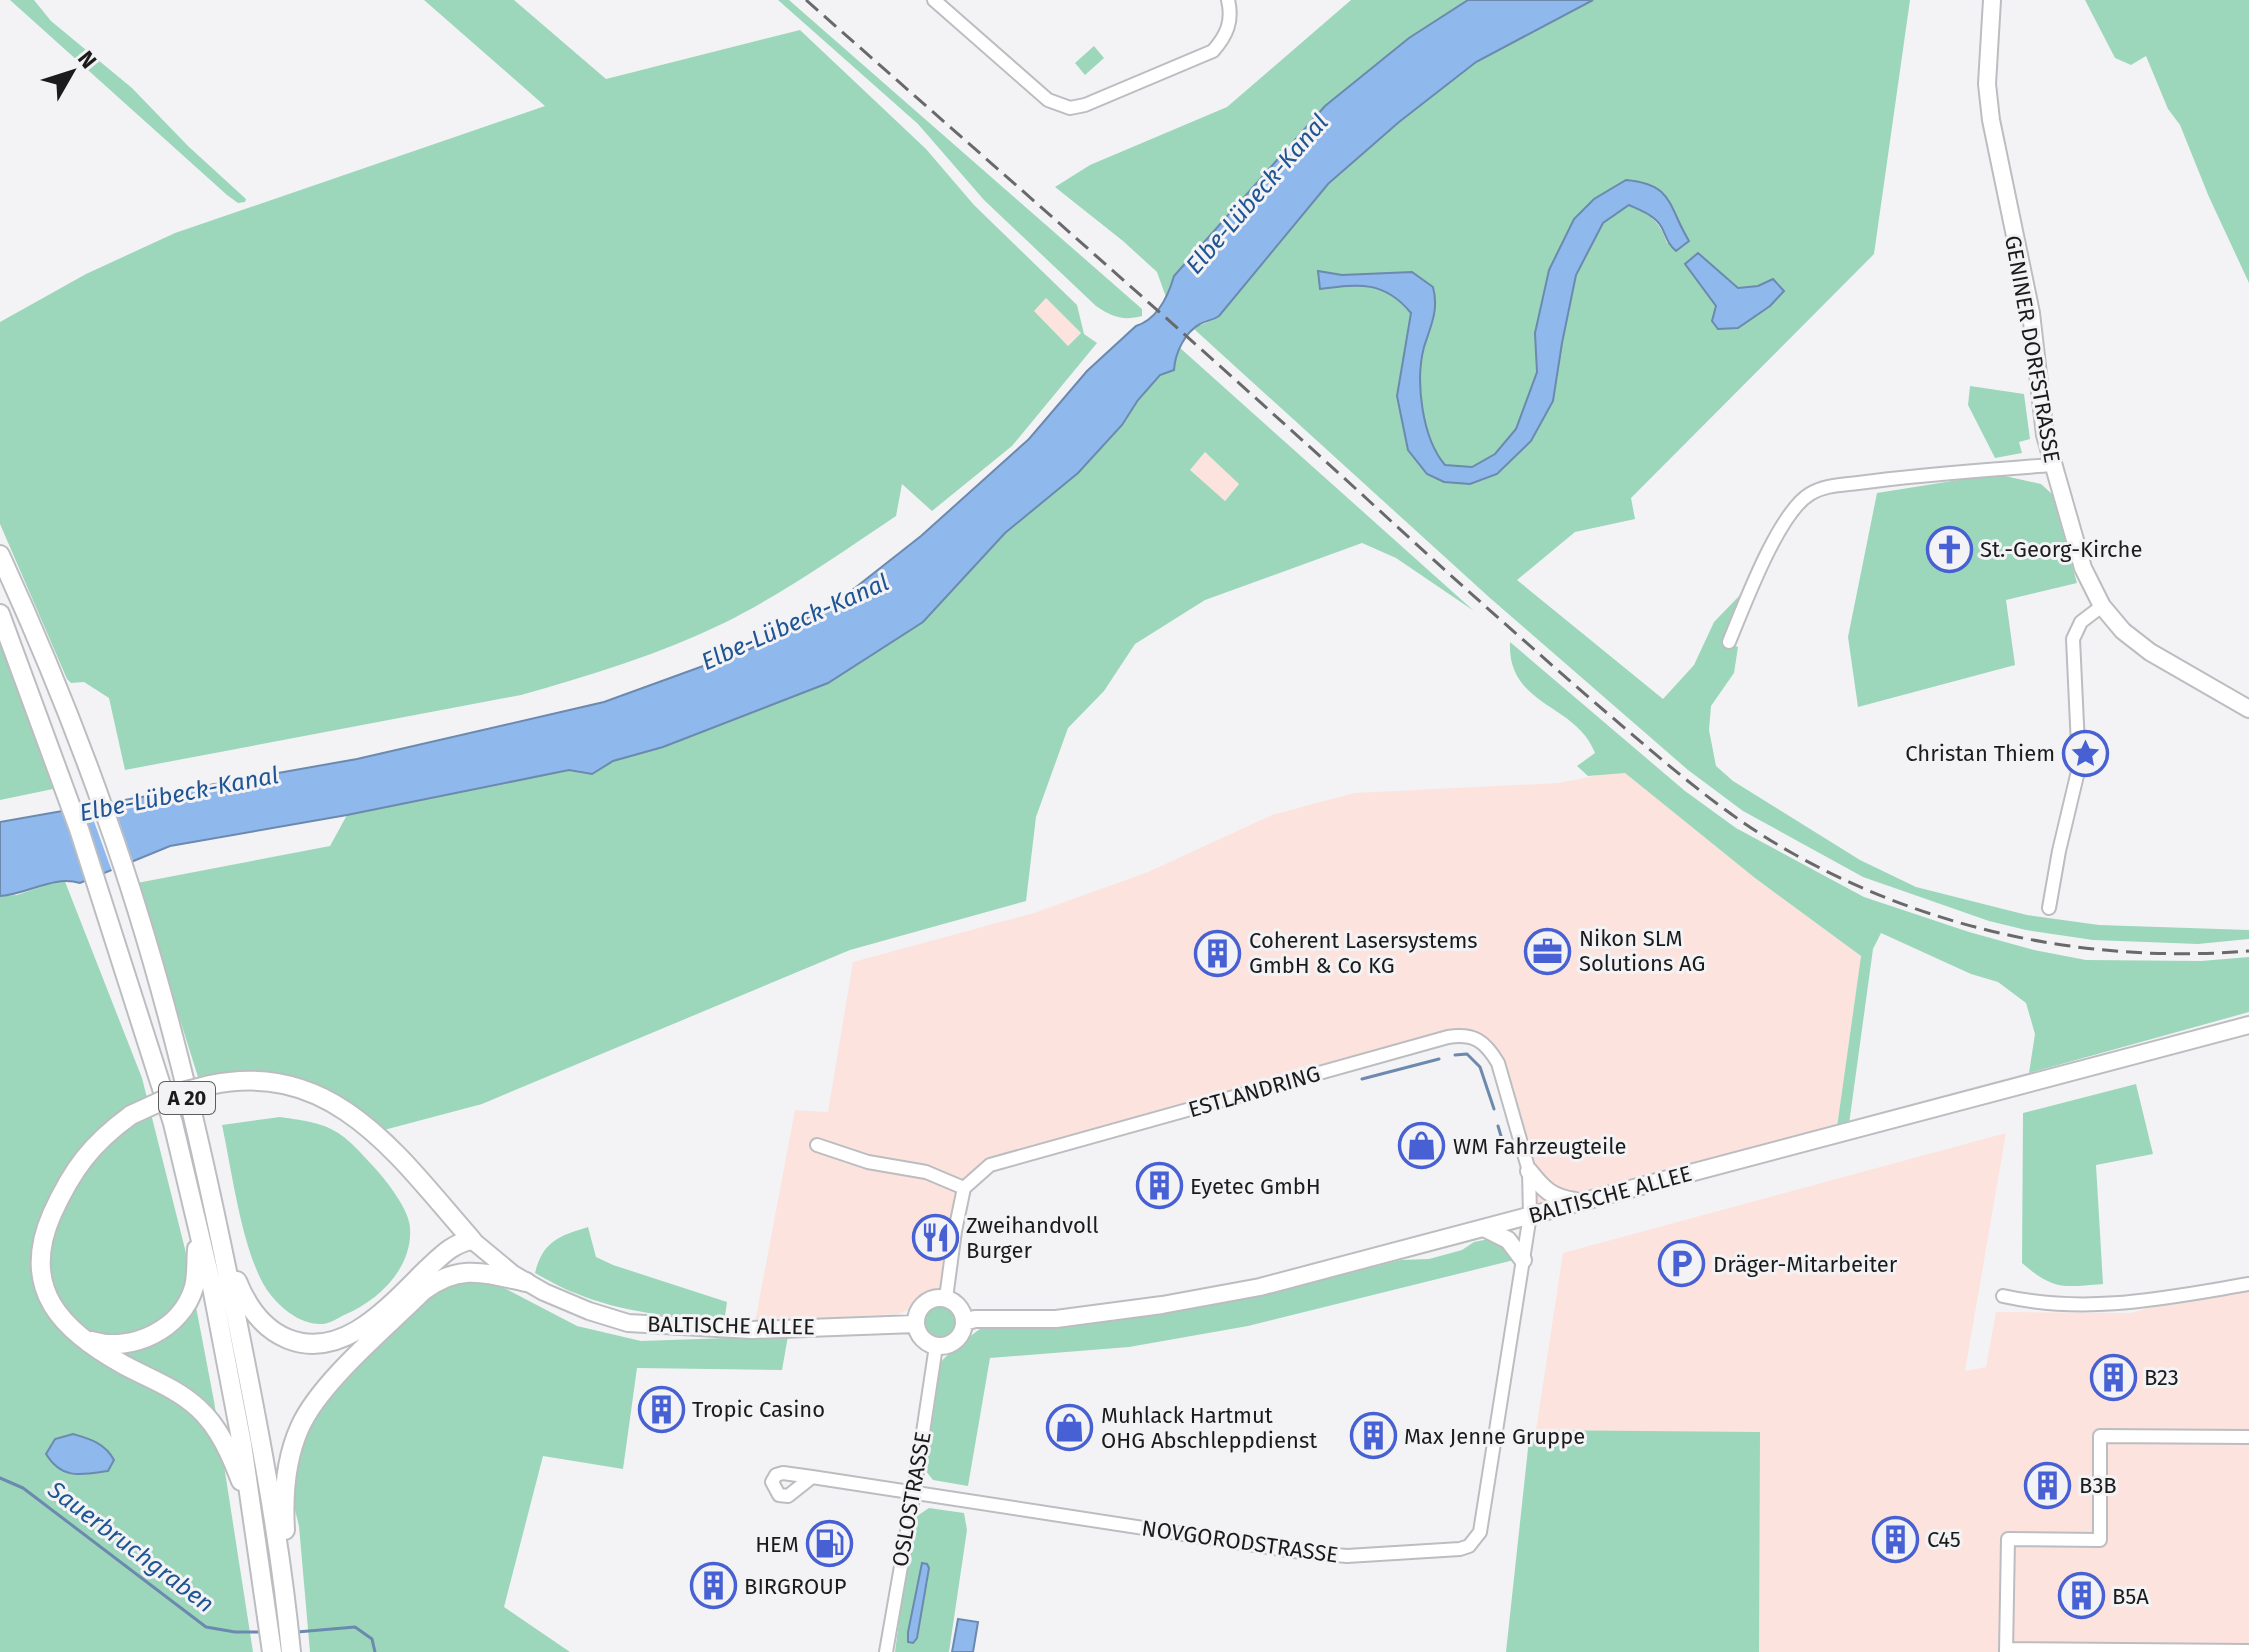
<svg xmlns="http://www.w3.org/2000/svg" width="2249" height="1652" font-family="'Fira Sans',sans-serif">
<rect width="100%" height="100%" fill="#f3f3f6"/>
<path fill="#fde3dd" d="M1046,298l35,35 -13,13 -35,-35z
M1205,452l34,32 -15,17 -34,-31z
M1609,773h16l130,105 106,78 -24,171 -270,73 -37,6 -1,-35 -31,-108 -33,-28 -453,124 -48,29 -18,102 -14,1 -14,7 -10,12 -10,4 -143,8 40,-212 33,2 25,-150 181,-49 114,-41 124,-57 82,-22 205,-10z
M2006,1133l-41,238 21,-4 10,-55 135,1 80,-23 38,-6v368h-490v-219l-223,-3 27,-177z"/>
<path fill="#9cd7bc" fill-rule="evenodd" d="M10,0h24l17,21 81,67 56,58 58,53 -1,3 -7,1 -11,-8z
M424,0h90l92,79 194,-49 126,119 48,56 103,100 7,29 13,9 -85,103 -80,65 -30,-27 -6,32c-55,37 -112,77 -172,107 -64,31 -135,53 -203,72l-396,75 -16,-72 -25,-16 -13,1 -4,-4 -67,-155v-202l86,-48 89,-41 370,-127zM1046,298l35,35 -13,13 -34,-35z
M778,0h11l353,309v7c-19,5 -30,1 -46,-10l-112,-106 -66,-76z
M1351,0h117l-59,38 -84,68 -151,170 -7,24 -10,-28 -34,-31 -68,-54 35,-22 137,-58z
M1593,0h317l-36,254 -243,244 4,21 -60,13 -58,48 146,119 31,-34 20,-43 28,-29 -18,48 14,6 -4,26 -23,33 -2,24 7,36 17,15 127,79 56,27 111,28 72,10 150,5v9l-51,5 -105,-4 -67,-10 -37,-9 -126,-44 -120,-66 -55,-41 -198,-172 -296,-269c8,-7 17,-6 25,-13l106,-128 74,-66 77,-60zM1626,180c46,4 43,30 63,61l-22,2c-7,-22 -18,-29 -38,-38l-26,18 -27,52 -14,68 -9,58 -22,40 -87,41 -47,-86 14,-83c-27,-33 -52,-29 -91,-24l-2,-17 115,15c6,23 -2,38 -9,60 -10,34 -2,91 21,118l27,3 23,-14 21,-25 21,-57 -2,-39 14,-63 25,-51 20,-20zM1698,254l40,35 20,-3 15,-7 -61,42 4,-15z
M2085,0h164v283l-40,-86 -29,-72 -12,-16 -22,-53 -15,9 -16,-7z
M1094,46l10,12 -19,17 -10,-12z
M1179,347l295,264 -78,-53 -34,-15 -157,57 -70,44 -31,47 -36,37 -32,89 -10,84 -176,49 -368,154 -98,26 -25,-18 -108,-38 -29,-1 -24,4 -61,-194 193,-37 17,-31 222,-46 23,5 21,-13 50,-14 260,-125 82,-89 73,-60 44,-48 16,-25 23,-25 13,-5 1,-14zM1205,452l34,32 -14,17 -35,-31z
M1970,386l54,8 6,45 -11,3 3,11 -27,5 -27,-53z
M1996,474l45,10 11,10 25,89 -71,17 9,65 -157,42 -10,-70 29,-144z
M0,639l53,150 -53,11z
M1510,642l175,149 51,37 128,69 105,35 65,18 52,10 115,1 48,-4v55l-220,61 6,-39 -9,-31 -28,-21 -27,-8 -90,-41 -8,16 -24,175 -12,3 24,-171 -106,-78 -130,-105 -37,3 -11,-10 18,-13c-19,-50 -88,-46 -85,-111z
M64,879l78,199 43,171 29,152 39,251h-253v-756l17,-1z
M2136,1084l17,70 -57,11 7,119c-40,3 -49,7 -81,-21l1,-150z
M280,1117c51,7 59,11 93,49 13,14 36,43 37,62 3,40 -32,73 -66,87 -6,3 -15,9 -22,9 -22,1 -43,-17 -55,-34 -25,-38 -35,-119 -45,-165z
M588,1227l8,30 17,8 114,37 -3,21c-50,-7 -102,-10 -149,-30 -14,-5 -27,-13 -40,-20 8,-32 24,-37 53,-46z
M1489,1239l9,1 16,20 -266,66 -119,21 -139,11 -22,128 -35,-6 -8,-10 16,-108c4,-6 33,-29 39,-33l145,-11 71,-11 88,-18 117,-29 28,-1 33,-9 12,-8z
M487,1279l90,47 64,15 147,-5 -6,34 -145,-2 -14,101 -80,-13 -39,151 66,45h-260l-11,-126 -9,-36 16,-56 24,-39 115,-112z
M922 1321a19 19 0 1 1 38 0a19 19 0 1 1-38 0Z
M1530,1430l230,2 -1,220h-253z
M929,1508l35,5 3,17 -18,122h-54l11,-84 11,-52z"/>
<path fill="#8fb8ed" stroke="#6c89ae" stroke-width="2" d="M1468,0h125l-117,62 -77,60 -71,62 -109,132c-7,5 -12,4 -19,8 -15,8 -25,29 -26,46l-14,5 -22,25 -16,25 -44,48 -73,60 -82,89 -95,61 -165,64 -50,14 -21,13 -23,-4 -222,45 -177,31 -90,37c-27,-8 -51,11 -80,13v-74l357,-63 247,-57 146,-53 87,-47 84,-66 108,-97 58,-68 49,-45c22,-7 32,-29 38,-50l151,-170 84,-68z
M1626,180c48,4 42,27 63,61l-13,10c-9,-8 -9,-13 -14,-23 -6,-12 -20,-17 -33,-23l-26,18 -27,52 -14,68 -9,58 -22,40 -34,33 -27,10 -26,-2 -17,-8 -19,-24 -11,-54 14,-83c-27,-33 -53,-29 -91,-24l-2,-18 24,4 70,-3 21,15c6,23 -2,38 -9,60 -9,34 -2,91 21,118l27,2 23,-13 21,-25 21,-57 -2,-39 14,-63 25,-51 20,-20z
M1698,253l40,35 20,-2 15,-7 11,12 -14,15 -32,22 -20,1 -6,-8 4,-15 -31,-42z
M73,1434c17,5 32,9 41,26l-6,11c-27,4 -46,9 -62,-17l9,-15z
M922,1563l5,1 2,4 -12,70 -4,5 -5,-1v-10z
M958,1619l20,3 -5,30h-21z"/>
<path fill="#f3f3f6" d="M111,797l23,68 -21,9 -26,-72z"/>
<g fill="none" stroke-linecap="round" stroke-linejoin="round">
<path stroke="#6c89ae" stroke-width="3" d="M1455,1055l12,-1 13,13 14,42
M1362,1079l77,-20
M1498,1126l6,20
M0,1478l23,10 183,139 29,5h26
M297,1632l58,-5 17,12 3,13"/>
<defs>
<path id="minor" d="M934,0l114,100 22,8 15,-3 128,-54c14,-16 20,-30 15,-51
M1729,642c15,-36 49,-129 81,-148 14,-9 32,-9 48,-11 64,-9 129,-13 194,-18
M2049,908l10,-57 20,-84 -6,-128 8,-17 21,-16
M817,1145l51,17 58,10 38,16
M2003,1296c85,19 162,2 246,-12
M812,1477l-24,19 -9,-1 -7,-13 4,-7 7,-2 29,4 481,74 54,5 113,-7 9,-3 11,-14 50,-317 -1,-44 -31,-108c-13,-22 -24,-30 -50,-26l-458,128 -26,23 -9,43 -9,67
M2006,1649l243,2
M886,1652l28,-160 22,-146
M2006,1652l2,-113 92,1v-104l149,1"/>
<path id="major" d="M1992,0l-5,84 4,36 40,193 14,122 38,133 19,38 21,25 27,21 99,57
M1529,1171c14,18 23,27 46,30
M1484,1228l24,12 15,20
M472,1240l41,34 31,18 45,19 39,12 124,7 163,-6
M916 1322a24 24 0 1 1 48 0a24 24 0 1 1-48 0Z
M964,1322l11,-3h81l106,-14 98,-18 989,-262"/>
<path id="highway" d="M0,555c40,87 76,175 107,264 57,160 95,327 128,492 23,113 45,227 56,341
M0,614l79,215 94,294 39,164 30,157 30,208
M210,1085c125,-27 191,75 262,155 -19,3 -31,16 -45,29 -36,35 -83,92 -139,70 -25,-10 -41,-33 -51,-58
M131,1115c-40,29 -59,55 -79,99 -33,75 10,117 72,151 26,14 52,23 74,43 21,19 33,47 43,73
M92,1341c40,12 90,-12 102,-54 3,-12 2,-26 3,-38
M285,1530c-2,-34 0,-70 15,-103 20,-45 87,-100 123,-136 36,-28 62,-18 103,-9"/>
</defs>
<use href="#minor" stroke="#bcbdc0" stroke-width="16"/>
<use href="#major" stroke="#bcbdc0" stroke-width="20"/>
<use href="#highway" stroke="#bcbdc0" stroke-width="22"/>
<use href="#minor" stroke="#fff" stroke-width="12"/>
<use href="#major" stroke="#fff" stroke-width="16"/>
<use href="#highway" stroke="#fff" stroke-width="18"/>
<path stroke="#69696a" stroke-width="3" stroke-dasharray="16 8" stroke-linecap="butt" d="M806,0c188,166 376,330 561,499 79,73 159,144 240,214 60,51 117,102 185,140 139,78 299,111 457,98"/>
<defs>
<path id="highway-bridge" d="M131,1115l48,-22 31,-8"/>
</defs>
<use href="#highway-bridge" stroke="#bcbdc0" stroke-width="22" stroke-linecap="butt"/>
<use href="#highway-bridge" stroke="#fff" stroke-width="18"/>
</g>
<defs>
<symbol id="church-ring" viewBox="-11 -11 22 22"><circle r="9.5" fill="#f3f3f6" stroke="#4760d4" stroke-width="1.5"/><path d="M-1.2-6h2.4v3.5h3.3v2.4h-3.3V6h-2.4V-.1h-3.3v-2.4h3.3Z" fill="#4760d4"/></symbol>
<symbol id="sight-ring" viewBox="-11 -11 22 22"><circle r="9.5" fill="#f3f3f6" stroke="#4760d4" stroke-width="1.5"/><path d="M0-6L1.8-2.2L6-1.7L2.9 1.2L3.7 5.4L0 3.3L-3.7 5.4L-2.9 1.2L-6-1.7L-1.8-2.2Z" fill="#4760d4"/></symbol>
<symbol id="office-ring" viewBox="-11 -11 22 22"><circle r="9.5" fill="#f3f3f6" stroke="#4760d4" stroke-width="1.5"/><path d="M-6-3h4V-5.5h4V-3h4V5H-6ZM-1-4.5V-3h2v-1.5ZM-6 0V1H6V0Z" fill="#4760d4"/></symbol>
<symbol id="building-ring" viewBox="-11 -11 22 22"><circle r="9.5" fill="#f3f3f6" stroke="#4760d4" stroke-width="1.5"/><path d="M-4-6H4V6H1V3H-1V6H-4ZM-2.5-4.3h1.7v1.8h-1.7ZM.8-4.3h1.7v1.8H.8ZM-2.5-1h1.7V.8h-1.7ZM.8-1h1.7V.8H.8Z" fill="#4760d4"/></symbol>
<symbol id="shop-ring" viewBox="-11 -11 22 22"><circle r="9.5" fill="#f3f3f6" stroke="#4760d4" stroke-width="1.5"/><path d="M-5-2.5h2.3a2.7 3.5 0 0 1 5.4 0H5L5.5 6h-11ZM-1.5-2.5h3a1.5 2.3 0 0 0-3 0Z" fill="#4760d4"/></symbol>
<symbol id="restaurant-ring" viewBox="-11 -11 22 22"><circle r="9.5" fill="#f3f3f6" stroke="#4760d4" stroke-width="1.5"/><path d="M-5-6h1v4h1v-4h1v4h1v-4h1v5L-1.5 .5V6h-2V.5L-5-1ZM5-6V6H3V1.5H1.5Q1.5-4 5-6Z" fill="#4760d4"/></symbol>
<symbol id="parking-ring" viewBox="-11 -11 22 22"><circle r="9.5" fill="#f3f3f6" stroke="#4760d4" stroke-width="1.5"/><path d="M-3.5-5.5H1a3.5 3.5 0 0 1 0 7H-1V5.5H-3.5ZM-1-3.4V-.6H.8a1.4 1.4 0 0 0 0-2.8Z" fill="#4760d4"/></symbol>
<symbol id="fuel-ring" viewBox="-11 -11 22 22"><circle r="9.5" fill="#f3f3f6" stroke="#4760d4" stroke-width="1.5"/><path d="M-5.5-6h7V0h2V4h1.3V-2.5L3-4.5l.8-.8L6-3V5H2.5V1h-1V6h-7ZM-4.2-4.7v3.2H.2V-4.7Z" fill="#4760d4"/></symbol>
</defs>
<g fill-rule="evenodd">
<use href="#church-ring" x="1924" y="524" width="51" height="51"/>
<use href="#sight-ring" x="2060" y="728" width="51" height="51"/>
<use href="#office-ring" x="1522" y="926" width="51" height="51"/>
<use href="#building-ring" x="1192" y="928" width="51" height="51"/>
<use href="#shop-ring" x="1396" y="1120" width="51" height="51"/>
<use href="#building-ring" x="1134" y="1160" width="51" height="51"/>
<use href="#restaurant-ring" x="910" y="1212" width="51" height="51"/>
<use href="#parking-ring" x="1656" y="1238" width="51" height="51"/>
<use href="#building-ring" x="2088" y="1352" width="51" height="51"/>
<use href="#building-ring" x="636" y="1384" width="51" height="51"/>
<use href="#shop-ring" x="1044" y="1402" width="51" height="51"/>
<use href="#building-ring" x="1348" y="1410" width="51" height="51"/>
<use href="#building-ring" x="2022" y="1460" width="51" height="51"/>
<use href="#building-ring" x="1870" y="1514" width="51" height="51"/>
<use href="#fuel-ring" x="804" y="1518" width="51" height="51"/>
<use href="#building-ring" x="688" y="1560" width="51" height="51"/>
<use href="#building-ring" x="2056" y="1570" width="51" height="51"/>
</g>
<g text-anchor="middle" stroke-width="6" stroke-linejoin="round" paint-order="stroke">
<rect fill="#f3f3f6" stroke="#5c5c5d" stroke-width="2" x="159" y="1082" width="56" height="32" rx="6"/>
<g font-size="20" font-weight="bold" fill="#1b1b1c">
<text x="187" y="1105">A 20</text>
</g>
<g font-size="22" fill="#1b1b1c" stroke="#f3f3f6">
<text transform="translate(2033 349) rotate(80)" y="8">GENINER DORFSTRASSE</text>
<text transform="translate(1254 1091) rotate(-16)" y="8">ESTLANDRING</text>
<text transform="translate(1610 1194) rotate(-15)" y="8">BALTISCHE ALLEE</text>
<text transform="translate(731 1325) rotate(1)" y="8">BALTISCHE ALLEE</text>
<text transform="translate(911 1499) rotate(-80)" y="8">OSLOSTRASSE</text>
<text transform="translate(1240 1541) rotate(8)" y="8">NOVGORODSTRASSE</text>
</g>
<g font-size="22" fill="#1b1b1c" stroke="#f3f3f6" text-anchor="start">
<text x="1980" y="557">St.-Georg-Kirche</text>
<text x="2055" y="761" text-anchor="end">Christan Thiem</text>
<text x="1579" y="946">Nikon SLM<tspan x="1579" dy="25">Solutions AG</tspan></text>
<text x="1249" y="948">Coherent Lasersystems<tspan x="1249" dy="25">GmbH &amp; Co KG</tspan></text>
<text x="1453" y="1154">WM Fahrzeugteile</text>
<text x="1190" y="1194">Eyetec GmbH</text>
<text x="966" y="1233">Zweihandvoll<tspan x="966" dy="25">Burger</tspan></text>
<text x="1713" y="1272">Dräger-Mitarbeiter</text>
<text x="2144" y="1385">B23</text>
<text x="692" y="1417">Tropic Casino</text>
<text x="1101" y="1423">Muhlack Hartmut<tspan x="1101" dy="25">OHG Abschleppdienst</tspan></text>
<text x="1404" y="1444">Max Jenne Gruppe</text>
<text x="2079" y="1493">B3B</text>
<text x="1927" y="1547">C45</text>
<text x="799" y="1552" text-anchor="end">HEM</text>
<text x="744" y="1594">BIRGROUP</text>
<text x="2112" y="1604">B5A</text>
</g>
<g font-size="24" font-style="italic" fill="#205594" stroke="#f3f3f6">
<text transform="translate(1257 194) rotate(-49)" y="8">Elbe-Lübeck-Kanal</text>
<text transform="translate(795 622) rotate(-24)" y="8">Elbe-Lübeck-Kanal</text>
<text transform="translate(179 794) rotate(-11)" y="8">Elbe-Lübeck-Kanal</text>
<text transform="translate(131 1547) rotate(37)" y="8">Sauerbruchgraben</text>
</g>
</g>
<g transform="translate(72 72) rotate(51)" stroke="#f3f3f6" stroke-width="6" paint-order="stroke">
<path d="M0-6L14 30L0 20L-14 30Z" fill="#1b1b1c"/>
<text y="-12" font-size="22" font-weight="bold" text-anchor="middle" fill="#1b1b1c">N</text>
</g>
</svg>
